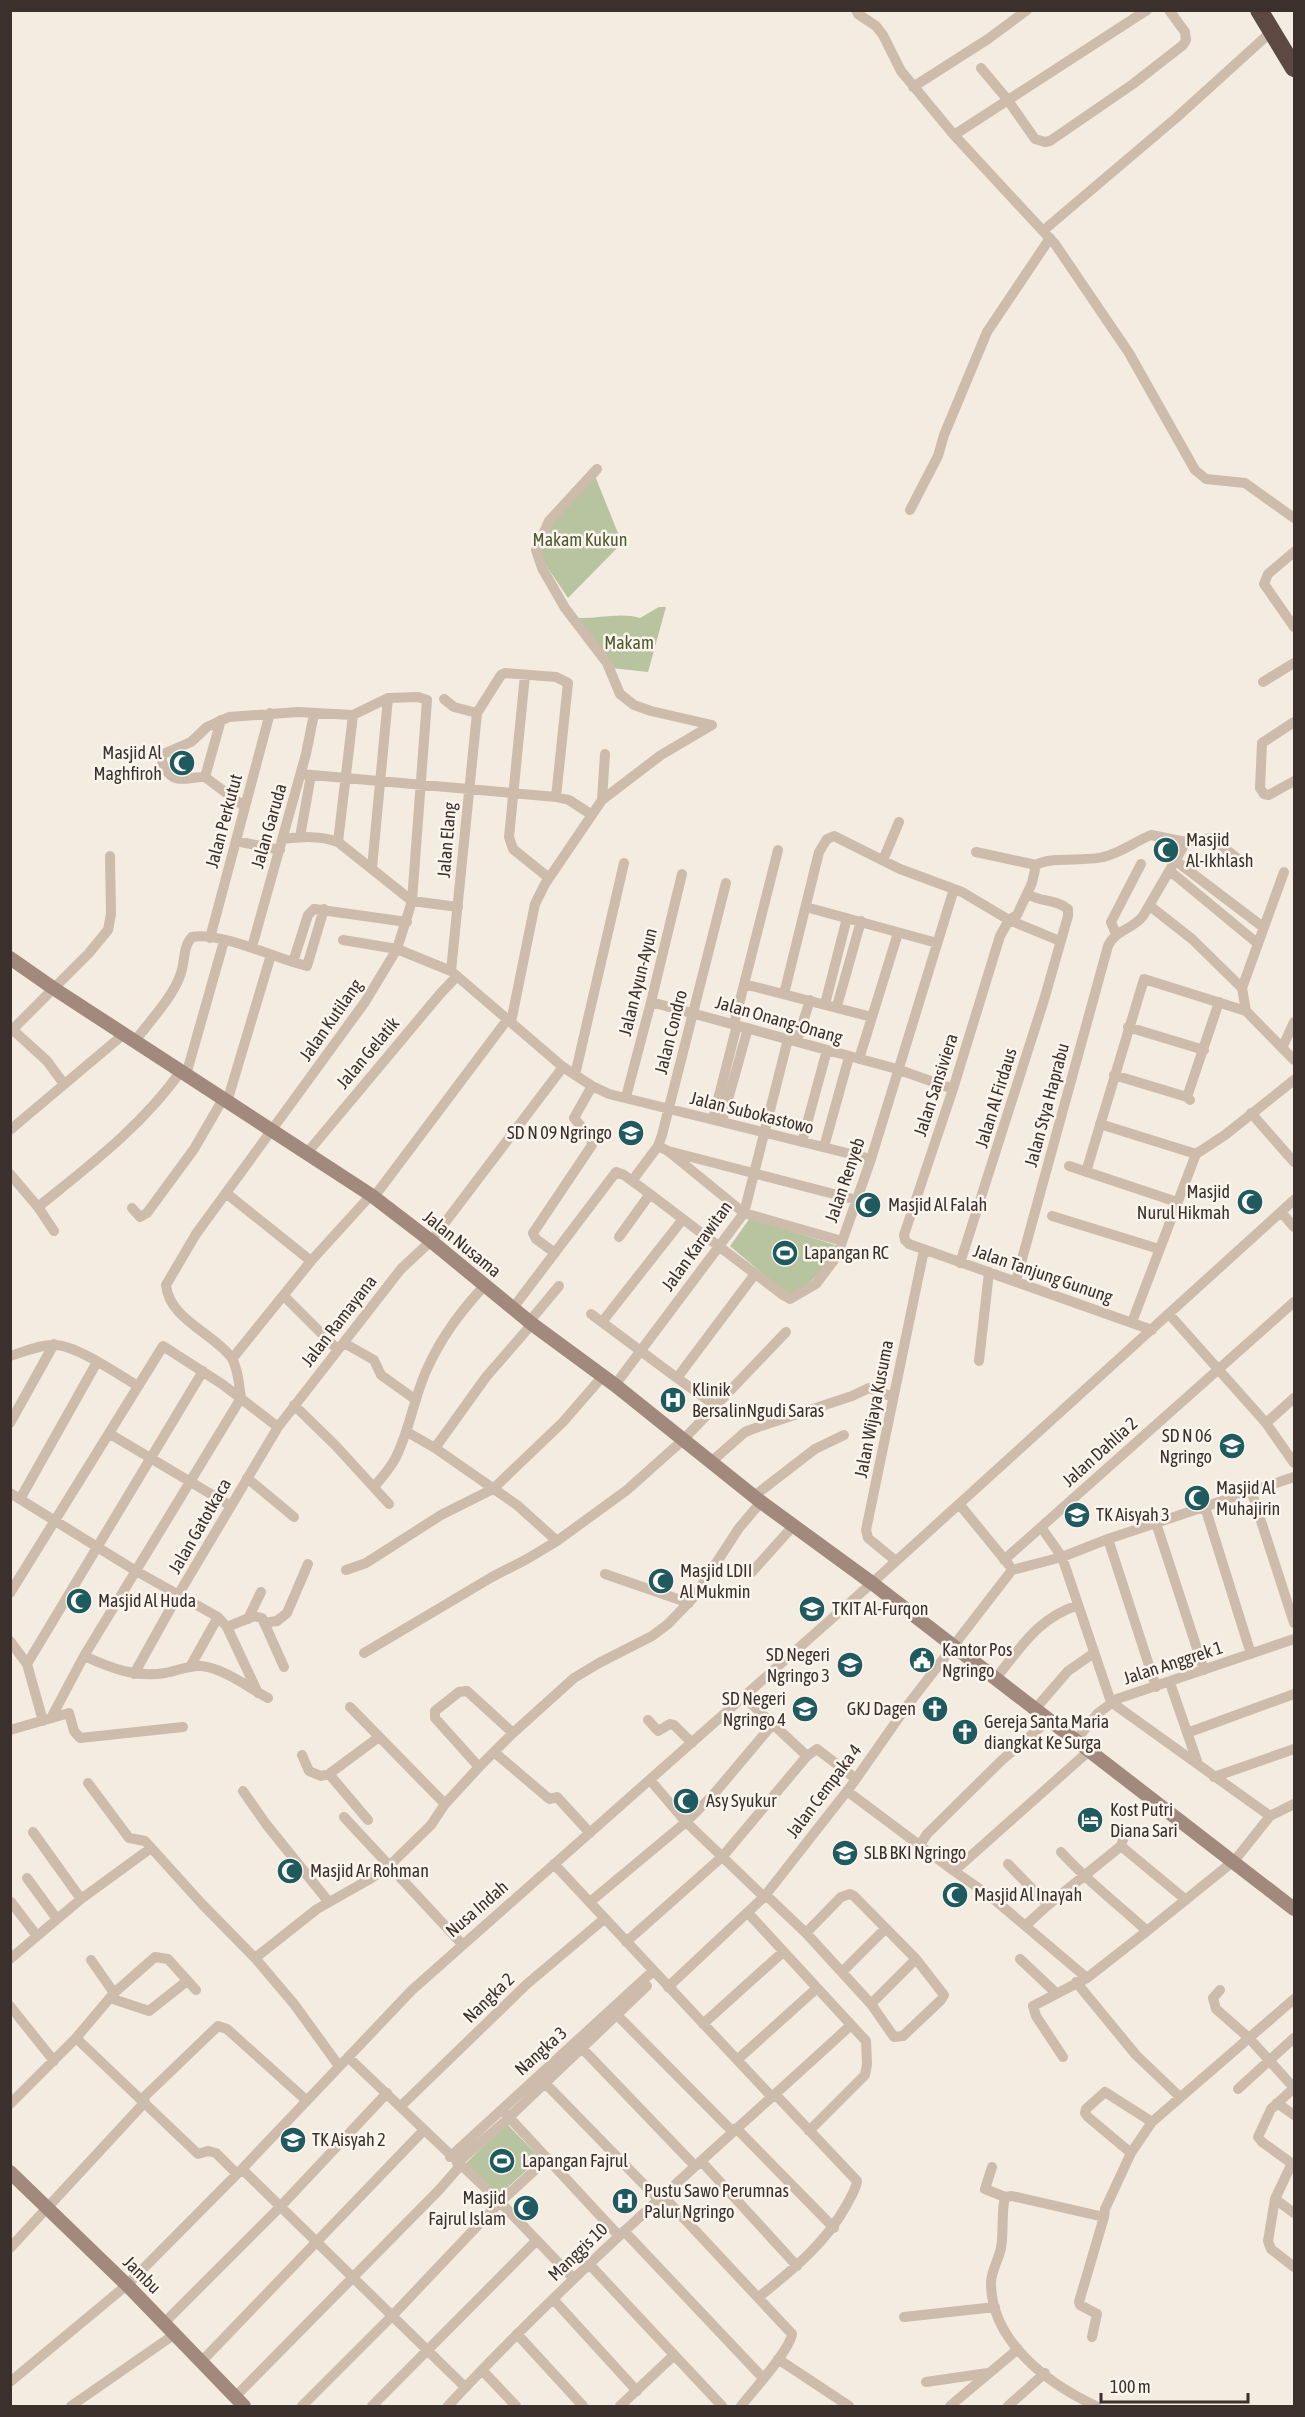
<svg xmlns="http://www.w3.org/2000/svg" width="1305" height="2417" font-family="'Asap Condensed',sans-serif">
<rect width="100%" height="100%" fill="#f4ebe1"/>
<path fill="#b8c4a0" d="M595,476l27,67 -54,55 -29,-43 13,-33z
M659,607h7l-18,65 -36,-4 -35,-50c21,1 43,-6 63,0z
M750,1218l85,27c-9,24 -23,39 -46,51l-59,-50z
M507,2124l33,34 -43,39 -32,-33z"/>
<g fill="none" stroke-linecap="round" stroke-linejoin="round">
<path stroke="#cdbbac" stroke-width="10" d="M856,10l2,4 18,12 7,9 18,36 53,64 101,109 74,109 66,117 11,9 39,4 49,35
M981,68l26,31 28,40 10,3 5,-1 83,-57 50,-39 3,-5 -1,-8 -16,-22
M913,87l75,-48 39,-29
M954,135l193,-125
M1044,230l132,-112 96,-87
M910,510l28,-54 6,-21 43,-103 63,-94
M1294,552l-26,22 -4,10 30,43
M525,675l-16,162 4,12 36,29
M1263,682l31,-19
M444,699l10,8 23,6
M1294,722l-32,21 -2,45 4,6 5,1 25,-14
M301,774l255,23 13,3 23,15
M205,777l16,-57
M602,800l3,-46
M300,837l11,-62
M283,839c19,-2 37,-4 55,3l74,59 46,6
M236,841l44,9
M338,842l15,-127
M976,852l60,13
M883,860l16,-38
M1176,861l87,66
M372,868l16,-170
M1170,871l87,72
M1284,872l-42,116 4,23 48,49
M1150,906l42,33 50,49
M806,907l131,36
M1116,934l-5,-12 30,-58
M210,938l60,-225
M343,940l54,9 54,22 112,96 29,19 17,8 262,65
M252,947l54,-193 8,-40
M293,962l14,4 17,-57
M451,971l26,-258 24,-38 4,-2 51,4 12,6 -12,114
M744,984l128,33
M784,994l35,-142 8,-13 7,-3 66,33 62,23 47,28 51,21
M651,1002l246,67 56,20
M825,1004l22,-86
M837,1006l24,-85
M511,1022l24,-118 10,-20 57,-84 59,-45 51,-30 -61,-14 -17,-6 -14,-11 -13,-31 -42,-55 -23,-40 -6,-18 13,-29 48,-52
M734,1024l44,-174
M1128,1027l76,23
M13,1030l34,31 17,23
M10,1032l79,-79 19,-23 3,-16 -1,-58
M135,1041c14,-19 39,-45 46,-68 4,-12 2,-27 11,-36 26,-5 75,17 101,25l15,-47 6,-6 93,13
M797,1041l13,-41
M1283,1046l11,-24
M859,1059l39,-126
M186,1075l38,-134
M575,1075l49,-212
M1114,1075l73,22 3,3
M626,1097l25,-95 31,-128
M1187,1097l32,-95
M227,1102l44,-147
M1251,1113l43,49
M713,1119l24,-94
M722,1121l26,-93
M1100,1124l96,30
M10,1130l114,-96
M802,1142l25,-92
M658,1146l10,5 76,62 98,28
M824,1147l25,-90
M672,1152l185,48
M307,1153l133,-159 17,-18
M1069,1166l108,36
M1086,1172l58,-193 102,32
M10,1174l28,33 16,24
M632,1181l26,-35 4,-11 64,-252
M226,1193l85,68
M374,1197l133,-177
M38,1207c52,-42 104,-81 143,-136
M132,1208l8,9 7,-4 47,-64 29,-50
M1281,1212l13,15
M1052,1216l107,33
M619,1237l31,-43
M555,1253l-19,-14 -3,-6 59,-88 -1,-7 -17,-20 18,-32
M960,1263l84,-263 24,-84v-7c-15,-11 -25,-6 -41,-15
M1016,1281l92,-335c7,-16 24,-16 35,-30l43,-74
M284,1296l54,54
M513,1308l103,-136 8,3 26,19 133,101 7,4 26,-15 21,-28 34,-97 82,-267
M591,1314l86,64 78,-104
M1169,1314l97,109 28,40
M529,1322l30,-36
M602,1322l81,-103
M1132,1322l64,-168 29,-19 69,-55
M1152,1330l-243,-86 -4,-4 -1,-5 49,-146 47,-153 9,-16 8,-5 15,-32 4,-18c16,-9 47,-3 67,-8 18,-4 31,-15 48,-22l35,7 26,-4 27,22
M344,1343l30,17 7,15 35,25
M10,1356c14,-4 31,-12 45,-11 21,0 64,30 83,41
M232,1359l79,-98 60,-66
M979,1361l10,-89
M677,1378l39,28
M615,1385l129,-172 44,-174
M241,1398c-2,-12 -3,-31 -10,-41 -18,-24 -62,-38 -65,-72l30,-51 169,-232 32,-53 15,-48 15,-201 -9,-3 -30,1 -35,17 -55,-3 -69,5 -22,10 -16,15 -28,12c-2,6 -1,9 2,14 9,18 25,8 40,9l40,30
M294,1405l42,41 53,58
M10,1423l44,-79
M1266,1423l28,-25
M407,1432l28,16 82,57 40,36
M110,1434l121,72
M435,1448l51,-71 46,-53
M711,1462l34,-30 13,-5 94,-31 17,-8 24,9
M247,1478l47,39
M374,1487c7,-9 17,-19 22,-30 14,-28 18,-60 31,-88 15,-33 34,-58 58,-84
M1251,1490l43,133
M10,1493l126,78 82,46 9,10 31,66
M754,1496l61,-47 29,-14
M20,1499l77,-137
M960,1505l49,60
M1205,1507l46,147
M1156,1523l48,147
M1041,1527l21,30 49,145 159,114
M1108,1539l48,148
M1004,1560l290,-258
M896,1561l-28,-23 -2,-8 58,-280
M346,1570l20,-7 75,-48 52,-26 70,-67 39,-45
M1012,1570l50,-13 46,-18 186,-62
M752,1572l42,-47
M605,1574l84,29
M10,1593l153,-247 59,38 56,43
M248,1619l13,-27
M264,1623l13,-2 10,-8 21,-49
M227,1627l27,-11 8,2 22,49
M10,1641l17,23 16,57
M364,1653l128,-76 35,-18 30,-18 70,-51 56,-50 103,-108
M84,1656c27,12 51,22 81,17 12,-2 24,-8 36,-7 23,2 48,22 67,32
M27,1664l176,-293
M190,1667l28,-50
M134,1674l44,-79 100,-168 123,-158 30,-28 132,-174
M996,1678c26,-32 41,-59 82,-73
M1170,1683l28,81
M744,1697l63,59 10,-7 39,30
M350,1707l95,97
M1036,1708l32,-37 26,-18
M51,1718l33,-62 157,-258
M648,1720l10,11 12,-7 4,1 18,18
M10,1730l59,-17 5,18 6,7 103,-11
M1187,1733l107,-39
M1077,1739l20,-25 20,-15 177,-60
M494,1752l53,45 3,2 7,-2 33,36
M302,1755l7,16 12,5 8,-2 50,-37
M479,1767l-44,-49v-7l24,-19 8,-1 46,42
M329,1774l39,46
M1214,1777l80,-28
M650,1780l36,42 78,75
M88,1783l41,55 16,3 57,63 53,54 39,46 45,62
M243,1791l23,33 62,77
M847,1791l107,80 36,25 97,82
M344,1817l118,127
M33,1832l48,67
M920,1845l7,-11 75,-74 48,-41
M1121,1846l65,54
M1061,1852c27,30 57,52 86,79
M554,1864l217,232
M1008,1864l40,41
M954,1871l136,-121
M27,1878l30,41
M766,1895l40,38 65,71 23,33 9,-1 38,-36 3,-5 -28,-36 -62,-63 -4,-2 -9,3 -35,36
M11,1902l26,34
M590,1902l96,-80 27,-27 59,-70
M748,1913l118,128 1,23 -2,11 -56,56
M1026,1925l22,-20 73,-59 5,-16
M626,1942l97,-86 84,-100
M255,1958l62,-49 53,-30 20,-14 41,-40 14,-21 34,-37 34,-34 61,-55 25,-15 53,-27 16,-12 26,-27 45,-69 22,-26
M10,1959l71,-60 70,-51
M1020,1959l36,34
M91,1960l23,33
M842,1972l43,-43
M1076,1982l60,73 44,42
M668,1987l96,-90 87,-111 56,-80 105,-136
M1220,1990l-7,8 3,11 33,29 45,50 -23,21 -13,28 4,5 32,23
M110,1998l39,13 38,-30
M871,2004l45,-45
M10,2006l44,55
M612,2010l120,121
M703,2024l80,-72
M76,2038l122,116 10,-3 8,2 21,21
M577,2043l118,123
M348,2057l152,145 74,77
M1063,2057l-27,-41 -3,-10 54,-28 60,-47 88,-71 35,-44 24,-12
M737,2060l80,-72
M545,2083l114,117
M1238,2089l56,-51
M142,2099l76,-73 9,3 79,71
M1277,2103l17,12
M10,2104l66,-66 38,-45 41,-36 13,2 28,31
M401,2106l126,-122 77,-65
M505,2113l114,123
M736,2128l98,100
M1131,2153l-43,-36 -3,-4 1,-4 19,-17 47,30
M450,2157l203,-186
M701,2161l96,105
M457,2163l44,-38 146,-139
M1292,2163l-17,36 -7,42 3,8 23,18
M992,2167l-7,22 20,8
M242,2169l223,218
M663,2196l129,138c-2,16 -40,58 -51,72
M1275,2199l19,14
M624,2231l139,147
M10,2248l135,-146
M590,2265l132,141
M759,2297c33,-27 66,-53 87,-91 4,-8 10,-16 11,-25l-82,-87
M553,2299l84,92
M904,2317l91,-10
M164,2323l116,-116 107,-114
M517,2334l66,72
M1092,2337l5,-23 -17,-9 -1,-3 25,-85
M778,2359l71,47
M201,2362l223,-232
M482,2370l34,36
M10,2382l117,-97 115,-116 170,-179 460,-407 422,-383
M926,2382l62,-9
M235,2397l204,-207 21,-24
M71,2406l104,-72
M302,2406l90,-90 108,-114 48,-44
M372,2406l164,-165
M448,2406c126,-136 267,-256 403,-381
M620,2406l53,-50
M950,2406l68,-57
M1008,2406l37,-33
M1096,2406c-48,-22 -105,-65 -105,-123 0,-12 8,-24 10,-35 3,-17 0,-35 4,-51l7,-1 92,21 1,-8 26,-56 21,-31 142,-123"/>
<path stroke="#a18a7d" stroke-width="14" d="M10,958l43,30 318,207 60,46 101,83 83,61 146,117 111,81 422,326
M10,2172l117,113 117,121"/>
<path stroke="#5c4a42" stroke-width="18" d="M1259,10l35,58"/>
</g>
<defs>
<symbol id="mosque-disc" viewBox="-11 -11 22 22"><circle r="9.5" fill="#1f5a5e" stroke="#fbf5ee"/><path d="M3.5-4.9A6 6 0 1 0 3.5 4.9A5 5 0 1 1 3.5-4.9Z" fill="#fff"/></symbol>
<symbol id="school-disc" viewBox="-11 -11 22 22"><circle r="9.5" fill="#1f5a5e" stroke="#fbf5ee"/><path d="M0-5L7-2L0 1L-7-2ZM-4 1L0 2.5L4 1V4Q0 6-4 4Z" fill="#fff"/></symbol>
<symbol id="stadium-disc" viewBox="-11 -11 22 22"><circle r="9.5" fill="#1f5a5e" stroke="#fbf5ee"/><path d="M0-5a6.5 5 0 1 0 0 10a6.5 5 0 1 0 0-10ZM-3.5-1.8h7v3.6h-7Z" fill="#fff"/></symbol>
<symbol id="hospital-disc" viewBox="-11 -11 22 22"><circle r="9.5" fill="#1f5a5e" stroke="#fbf5ee"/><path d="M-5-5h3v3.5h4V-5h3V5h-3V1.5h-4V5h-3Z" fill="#fff"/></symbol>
<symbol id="civic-disc" viewBox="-11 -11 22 22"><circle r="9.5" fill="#1f5a5e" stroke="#fbf5ee"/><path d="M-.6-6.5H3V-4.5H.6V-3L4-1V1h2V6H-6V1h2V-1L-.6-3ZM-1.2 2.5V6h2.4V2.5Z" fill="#fff"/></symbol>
<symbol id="church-disc" viewBox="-11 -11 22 22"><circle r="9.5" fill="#1f5a5e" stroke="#fbf5ee"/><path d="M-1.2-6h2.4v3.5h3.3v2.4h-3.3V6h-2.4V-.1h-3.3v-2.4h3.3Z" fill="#fff"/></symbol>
<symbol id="hotel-disc" viewBox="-11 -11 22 22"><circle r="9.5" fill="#1f5a5e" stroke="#fbf5ee"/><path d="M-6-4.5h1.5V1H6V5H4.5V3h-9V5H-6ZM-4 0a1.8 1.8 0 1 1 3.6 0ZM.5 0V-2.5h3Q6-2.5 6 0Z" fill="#fff"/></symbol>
</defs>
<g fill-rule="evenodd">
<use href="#mosque-disc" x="167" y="748" width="30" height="30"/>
<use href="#mosque-disc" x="1151" y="835" width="30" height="30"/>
<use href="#school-disc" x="616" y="1118" width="30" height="30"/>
<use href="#mosque-disc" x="1235" y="1187" width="30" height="30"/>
<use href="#mosque-disc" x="853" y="1190" width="30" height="30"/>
<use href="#stadium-disc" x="770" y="1238" width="30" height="30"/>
<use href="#hospital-disc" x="658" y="1385" width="30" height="30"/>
<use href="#school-disc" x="1217" y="1431" width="30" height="30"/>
<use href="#mosque-disc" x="1182" y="1483" width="30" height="30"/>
<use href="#school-disc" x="1062" y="1500" width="30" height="30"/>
<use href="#mosque-disc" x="646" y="1566" width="30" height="30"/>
<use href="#mosque-disc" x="64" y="1586" width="30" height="30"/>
<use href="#school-disc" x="797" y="1594" width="30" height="30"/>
<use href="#civic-disc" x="907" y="1645" width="30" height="30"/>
<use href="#school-disc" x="835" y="1650" width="30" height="30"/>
<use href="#school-disc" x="790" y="1694" width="30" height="30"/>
<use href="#church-disc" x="920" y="1694" width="30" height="30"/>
<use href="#church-disc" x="950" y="1717" width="30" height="30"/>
<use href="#mosque-disc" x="671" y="1786" width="30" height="30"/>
<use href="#hotel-disc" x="1075" y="1805" width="30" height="30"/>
<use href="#school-disc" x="830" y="1838" width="30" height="30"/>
<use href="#mosque-disc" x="275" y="1856" width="30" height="30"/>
<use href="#mosque-disc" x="940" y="1880" width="30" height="30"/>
<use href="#school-disc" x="278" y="2125" width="30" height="30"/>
<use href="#stadium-disc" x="487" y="2146" width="30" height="30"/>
<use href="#hospital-disc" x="610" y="2186" width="30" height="30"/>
<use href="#mosque-disc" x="511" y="2193" width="30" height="30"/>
</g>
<g text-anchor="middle" stroke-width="5" stroke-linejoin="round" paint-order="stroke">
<g font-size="18" fill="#4a5a2e" stroke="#fbf5ee">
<text x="580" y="546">Makam Kukun</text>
<text x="629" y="649">Makam</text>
</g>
<g font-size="18" fill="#3b302b" stroke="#fbf5ee" text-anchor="start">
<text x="162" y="759" text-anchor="end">Masjid Al<tspan x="162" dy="21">Maghfiroh</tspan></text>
<text x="1186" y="846">Masjid<tspan x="1186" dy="21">Al-Ikhlash</tspan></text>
<text x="612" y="1139" text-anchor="end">SD N 09 Ngringo</text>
<text x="1230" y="1198" text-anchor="end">Masjid<tspan x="1230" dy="21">Nurul Hikmah</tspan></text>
<text x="888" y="1211">Masjid Al Falah</text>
<text x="804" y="1259">Lapangan RC</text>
<text x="692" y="1396">Klinik<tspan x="692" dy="21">BersalinNgudi Saras</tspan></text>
<text x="1212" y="1442" text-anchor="end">SD N 06<tspan x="1212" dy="21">Ngringo</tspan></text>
<text x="1216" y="1494">Masjid Al<tspan x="1216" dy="21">Muhajirin</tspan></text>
<text x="1096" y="1521">TK Aisyah 3</text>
<text x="680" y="1577">Masjid LDII<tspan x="680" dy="21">Al Mukmin</tspan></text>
<text x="98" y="1607">Masjid Al Huda</text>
<text x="832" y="1615">TKIT Al-Furqon</text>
<text x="942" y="1656">Kantor Pos<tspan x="942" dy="21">Ngringo</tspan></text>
<text x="830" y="1661" text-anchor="end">SD Negeri<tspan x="830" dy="21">Ngringo 3</tspan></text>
<text x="786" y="1705" text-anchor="end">SD Negeri<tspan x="786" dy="21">Ngringo 4</tspan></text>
<text x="916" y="1715" text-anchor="end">GKJ Dagen</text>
<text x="984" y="1728">Gereja Santa Maria<tspan x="984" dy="21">diangkat Ke Surga</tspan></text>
<text x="706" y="1807">Asy Syukur</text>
<text x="1110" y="1816">Kost Putri<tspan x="1110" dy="21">Diana Sari</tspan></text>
<text x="864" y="1859">SLB BKI Ngringo</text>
<text x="310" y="1877">Masjid Ar Rohman</text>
<text x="974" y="1901">Masjid Al Inayah</text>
<text x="312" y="2146">TK Aisyah 2</text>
<text x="522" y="2167">Lapangan Fajrul</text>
<text x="644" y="2197">Pustu Sawo Perumnas<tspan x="644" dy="21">Palur Ngringo</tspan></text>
<text x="506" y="2204" text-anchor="end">Masjid<tspan x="506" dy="21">Fajrul Islam</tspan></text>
</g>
<g font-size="18" fill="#3b302b" stroke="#fbf5ee">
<text transform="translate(224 821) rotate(-75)" y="6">Jalan Perkutut</text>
<text transform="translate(269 826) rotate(-74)" y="6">Jalan Garuda</text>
<text transform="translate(447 840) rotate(-85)" y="6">Jalan Elang</text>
<text transform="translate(638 982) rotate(-76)" y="6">Jalan Ayun-Ayun</text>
<text transform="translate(331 1020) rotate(-55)" y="6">Jalan Kutilang</text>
<text transform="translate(779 1020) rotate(16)" y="6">Jalan Onang-Onang</text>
<text transform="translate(671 1032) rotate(-76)" y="6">Jalan Condro</text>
<text transform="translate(368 1053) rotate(-50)" y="6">Jalan Gelatik</text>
<text transform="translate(936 1085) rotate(-72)" y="6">Jalan Sansiviera</text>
<text transform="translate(996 1098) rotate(-73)" y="6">Jalan Al Firdaus</text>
<text transform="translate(1047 1105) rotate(-75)" y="6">Jalan Stya Haprabu</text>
<text transform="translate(752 1113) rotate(14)" y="6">Jalan Subokastowo</text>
<text transform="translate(845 1180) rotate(-71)" y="6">Jalan Renyeb</text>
<text transform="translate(462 1244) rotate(39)" y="6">Jalan Nusama</text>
<text transform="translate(697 1246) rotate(-54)" y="6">Jalan Karawitan</text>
<text transform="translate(1043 1274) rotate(19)" y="6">Jalan Tanjung Gunung</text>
<text transform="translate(339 1321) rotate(-52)" y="6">Jalan Ramayana</text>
<text transform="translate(874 1409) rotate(-79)" y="6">Jalan Wijaya Kusuma</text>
<text transform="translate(1100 1452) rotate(-42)" y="6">Jalan Dahlia 2</text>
<text transform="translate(200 1526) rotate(-60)" y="6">Jalan Gatotkaca</text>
<text transform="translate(1173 1663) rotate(-18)" y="6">Jalan Anggrek 1</text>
<text transform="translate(824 1791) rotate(-53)" y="6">Jalan Cempaka 4</text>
<text transform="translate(477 1909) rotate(-41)" y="6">Nusa Indah</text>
<text transform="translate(489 1998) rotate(-44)" y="6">Nangka 2</text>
<text transform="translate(541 2051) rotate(-42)" y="6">Nangka 3</text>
<text transform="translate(578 2252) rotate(-44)" y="6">Manggis 10</text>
<text transform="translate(142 2275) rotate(45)" y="6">Jambu</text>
</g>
</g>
<rect width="1305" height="2417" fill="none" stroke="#3b302b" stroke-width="24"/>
<path d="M1101 2393v9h147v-9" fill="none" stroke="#3b302b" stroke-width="3"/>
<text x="1110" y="2393" font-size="18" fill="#3b302b" stroke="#fbf5ee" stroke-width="4.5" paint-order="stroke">100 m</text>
</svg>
